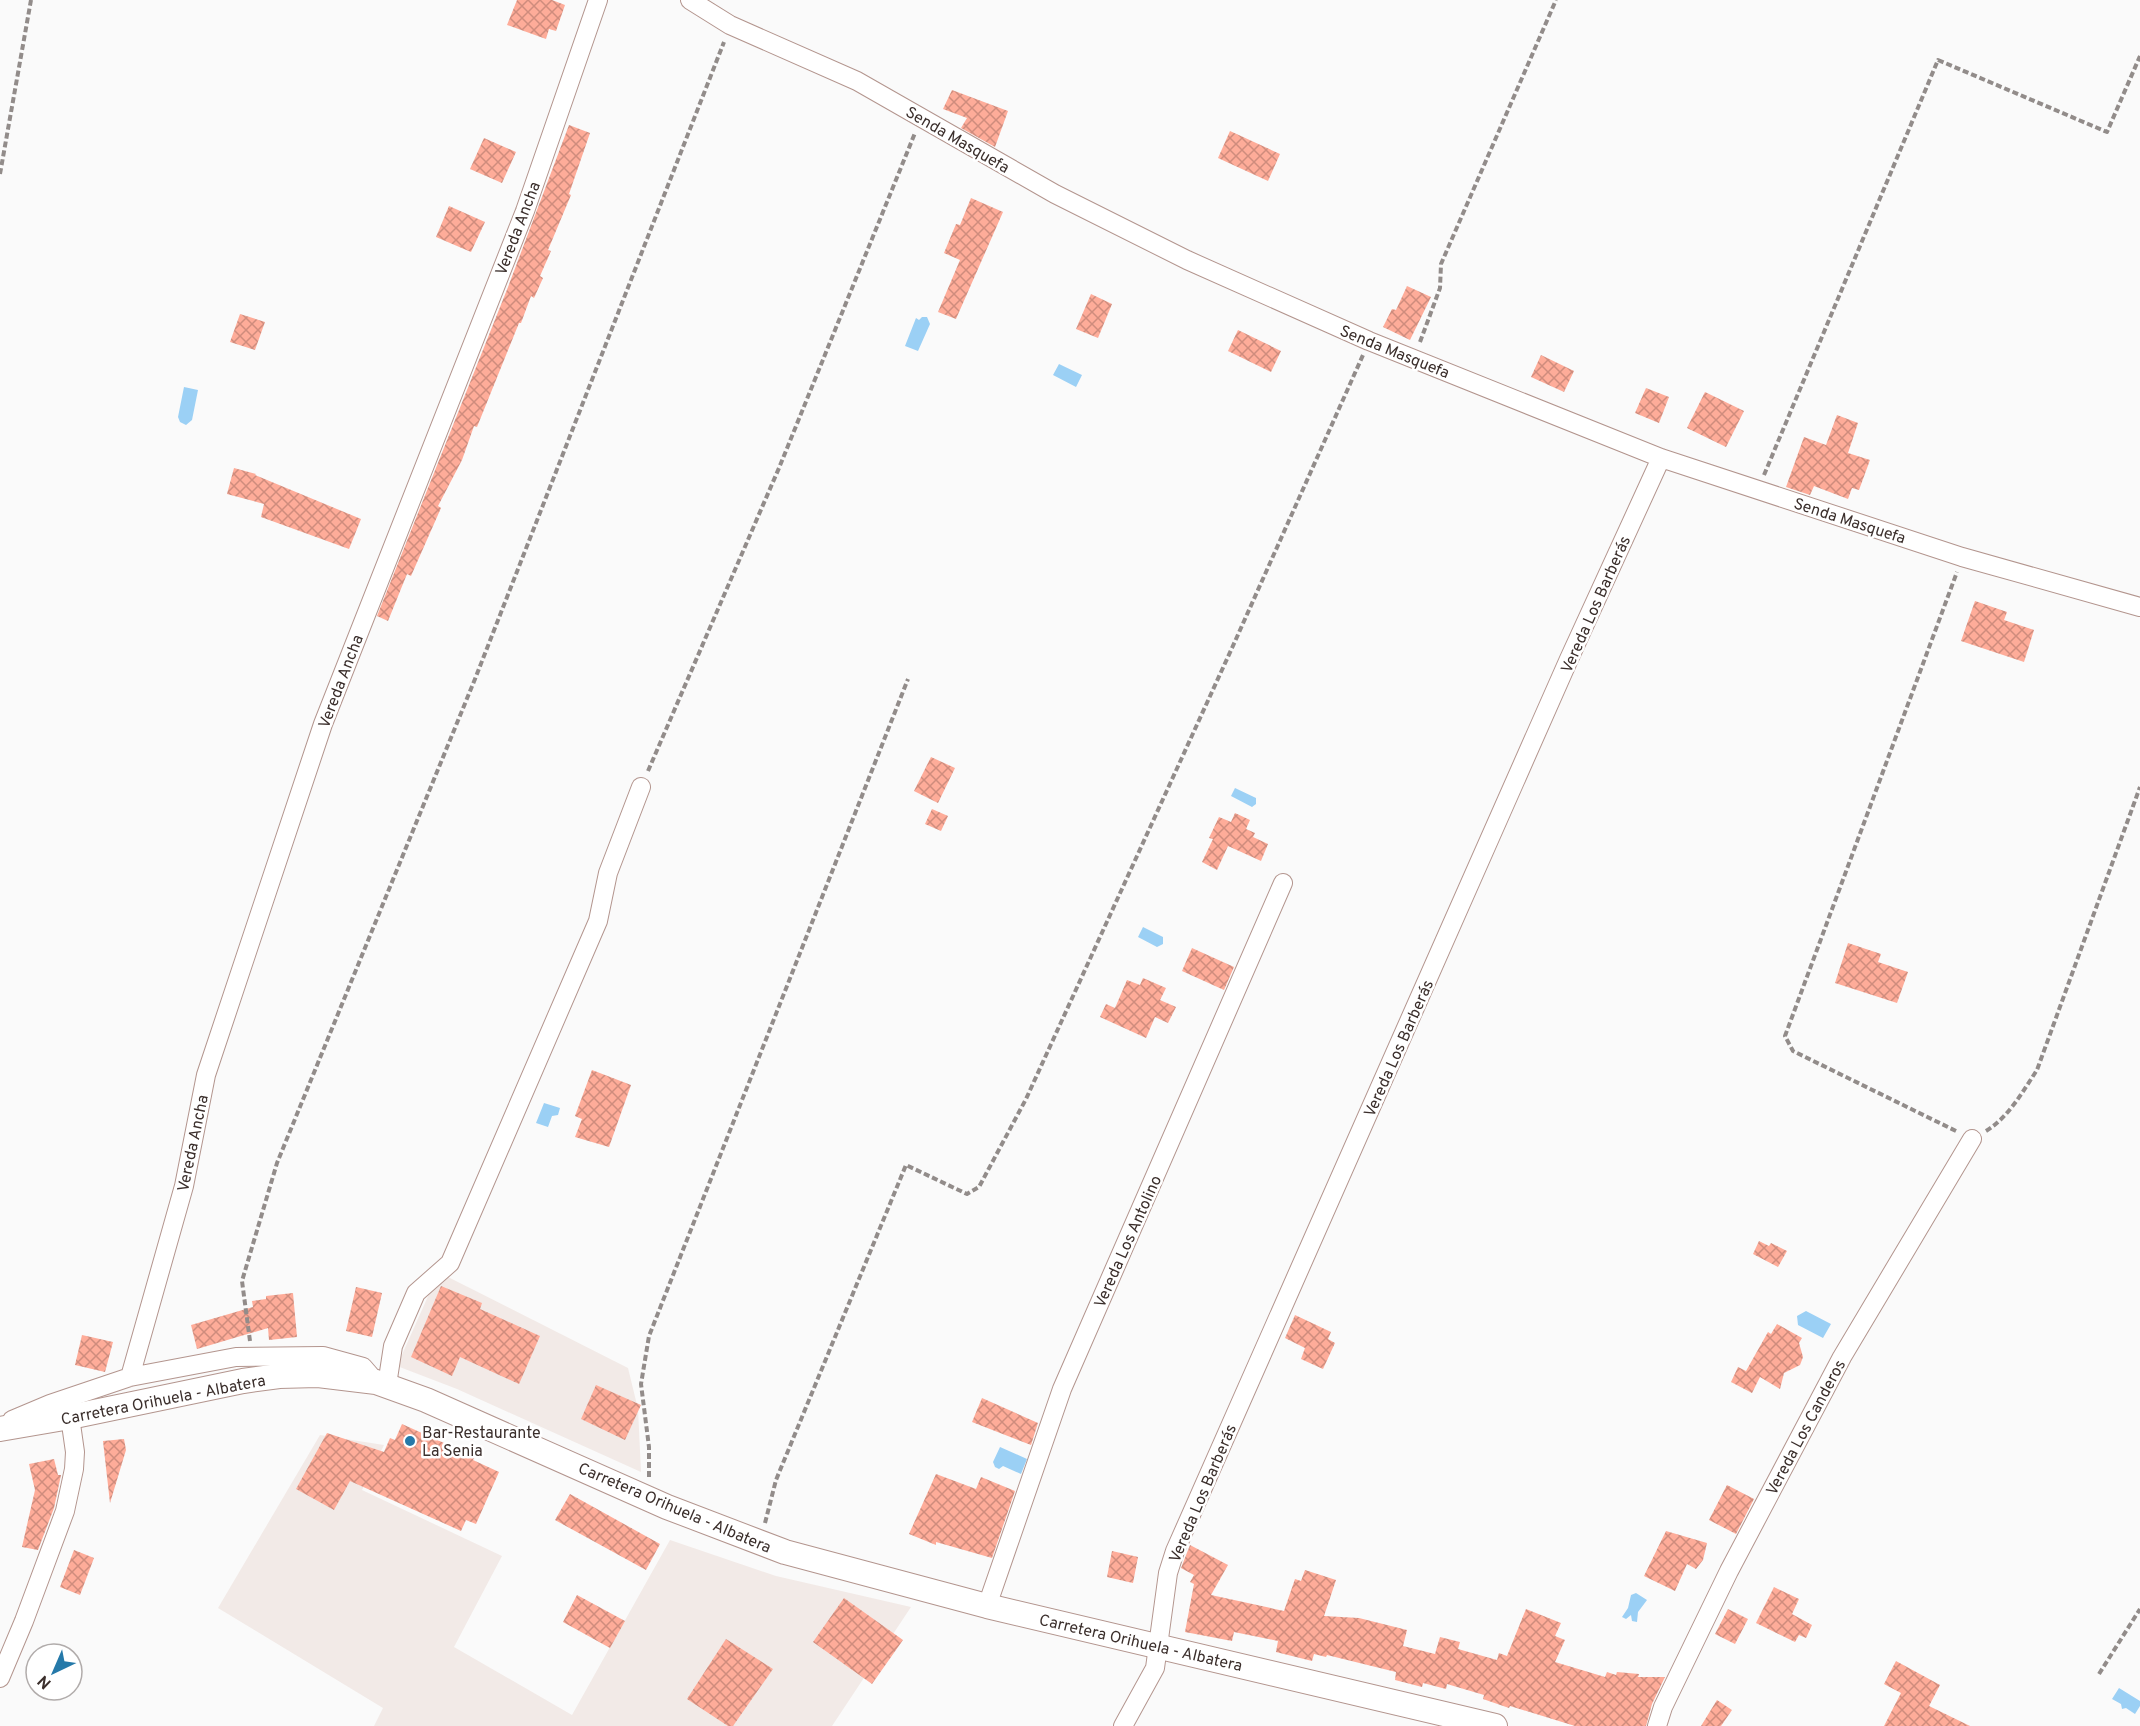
<svg xmlns="http://www.w3.org/2000/svg" width="2140" height="1726" font-family="Overpass,sans-serif">
<defs>
<pattern id="building-cross-hatch" width="8" height="8" patternUnits="userSpaceOnUse" patternTransform="scale(1.5)"><rect width="8" height="8" fill="#feac99"/><path d="M0 0l8 8M0 8l8-8" fill="none" stroke="#cf8c7d"/></pattern>
</defs>
<rect width="100%" height="100%" fill="#fafafa"/>
<path fill="#f2eae7" d="M448,1277l180,91 10,41 3,63 -184,-83 -60,-23 36,-81z
M320,1435l64,10 -22,45 140,66 -48,91 118,68 98,-175 106,36 135,31 -79,119h-458l9,-18 -165,-100z"/>
<path fill="#9bd0f5" d="M922,317h5l3,7 -12,27 -13,-5 11,-28 3,2z
M1059,364l23,11 -6,12 -23,-12z
M184,387l14,3 -6,30 -6,5 -6,-3 -2,-5z
M1235,788l21,10v6l-4,3 -21,-11z
M1143,927l20,10v7l-6,3 -19,-10z
M544,1103l16,5 -2,7 -6,1 -4,11 -12,-4z
M1806,1311l25,13 -8,14 -25,-13 -1,-9z
M1000,1447l27,12 -6,15 -18,-8 -4,3 -4,-2 -2,-5z
M1636,1593l11,7 -9,12 -1,10 -5,-1 -1,-6 -5,4 -4,-2 6,-9 3,-13z
M2119,1688l21,13v5l-5,8 -9,-6 -4,1 -1,-5 -9,-5z"/>
<path fill="url(#building-cross-hatch)" d="M517,0h35l13,5 -9,26 -7,-2 -3,10 -39,-14z
M952,90l56,21 -13,36 -34,-19 6,-10 -24,-9z
M569,125l21,8 -21,61 2,1 -23,55 3,1 -11,25 3,2 -9,20 -3,-2 -10,27h-2l-42,104 -3,-1 -12,34 -24,46 3,2 -30,68 -4,-2 -19,47 -11,-5 131,-329z
M1230,131l50,23 -12,27 -50,-23z
M484,138l32,14 -14,31 -32,-14z
M971,198l32,14 -47,107 -18,-7 22,-52 -16,-7 12,-29 4,1z
M449,206l36,16 -14,30 -35,-15z
M1407,286l24,11 -21,43 -27,-13 9,-18 4,1z
M1091,294l21,10 -14,34 -22,-9z
M240,314l25,8 -10,28 -25,-8z
M1238,330l43,21 -10,21 -43,-21z
M1541,355l33,16 -10,21 -33,-15z
M1646,388l23,9 -10,26 -24,-10z
M1705,392l39,19 -18,36 -39,-19z
M1837,415l21,8 -10,30 22,7 -11,30 -7,-2 -4,11 -34,-13 -4,9 -24,-8 18,-50 22,8z
M234,468l22,6 -1,1 106,44 -12,30 -88,-32 3,-13 -37,-10z
M1975,601l32,11 -3,8 30,10 -10,32 -63,-21z
M931,757l24,11 -17,35 -24,-12z
M932,809l16,7 -7,15 -16,-7z
M1235,813l15,7 -4,9 9,4 -2,4 15,7 -7,17 -33,-15 -11,24 -15,-8 11,-23 -4,-1 10,-21 12,5z
M1848,943l33,11 -3,8 30,10 -11,31 -62,-20z
M1192,948l42,19 -10,23 -42,-19z
M1143,978l23,10 -6,12 16,7 -8,16 -13,-6 -9,21 -46,-21 6,-13 9,4 12,-28 13,5z
M592,1070l39,15 -22,62 -34,-10 7,-18 -7,-3z
M1759,1241l10,5 2,-3 16,8 -9,16 -25,-13z
M441,1286l41,17 -2,6 60,27 -21,48 -59,-27 -8,19 -41,-19z
M356,1287l26,6 -10,44 -26,-6z
M293,1293l4,44 -28,3 -1,-12 -71,21 -6,-24 62,-18 -1,-6 14,-2v-3z
M1295,1315l36,17 -3,7 7,4 -12,26 -22,-10 4,-11 -20,-10z
M1777,1324l25,14 -3,5 4,14 -3,8 -16,8 -4,16 -20,-12 -8,16 -21,-11 7,-15 8,4 22,-39 3,2z
M82,1335l31,7 -8,30 -30,-7z
M596,1385l45,20 -16,35 -44,-21z
M982,1398l56,25 -7,22 -59,-23z
M402,1424l73,33 -2,3 26,12 -23,52 -10,-4 -5,11 -111,-50 -16,29 -38,-21 31,-56 57,19 6,-14 5,2z
M124,1439l2,11 -16,53 -7,-62z
M54,1459l4,16h3l-7,33 -16,42 -16,-3 13,-57 -6,-26z
M936,1474l40,15 5,-12 34,14 -23,67 -56,-16v3l-27,-11z
M1727,1485l27,14 -18,35 -27,-14z
M570,1494l90,50 -14,26 -91,-50z
M1666,1531l41,12 -4,17 -7,9 -9,-5 -12,27 -31,-15z
M1190,1545l38,20 -17,30 73,16 11,-32 6,2 4,-11 31,10 -12,36 35,2 48,12 -4,16 32,8 5,-17 20,5 -2,7 39,11 2,-7 8,3 19,-47 35,14 -6,13 10,4 -10,22 50,15 2,-5 9,3 1,-3 22,2 -1,3h27l-13,27 -6,22h-71l-65,-20 -1,2 -26,-9 1,-4 -37,-11 -1,5 -23,-6 -1,4 -27,-7 1,-8 -69,-17 -1,2 -12,-3 -2,7 -36,-9 2,-11 -44,-9 -2,9 -47,-9 9,-48 -4,-2 4,-7 -13,-7z
M74,1550l20,8 -14,37 -20,-8z
M1112,1551l26,6 -5,26 -26,-6z
M1774,1587l25,12 -7,15 20,11 -6,13 -7,-3 -4,7 -39,-19z
M577,1595l48,26 -15,27 -47,-26z
M844,1598l59,42 -31,44 -59,-42z
M1728,1609l20,10 -13,25 -20,-10z
M726,1639l47,30 -40,57h-5l-41,-27z
M1896,1661l44,24 -11,21 41,20h-86l17,-33 -17,-9z
M1717,1700l15,10 -11,16h-20z"/>
<g fill="none" stroke-linecap="round" stroke-linejoin="round">
<defs>
<path id="street" d="M690,0l40,25 127,56 198,113 132,66 182,81 292,117 301,99 178,50
M130,1377l54,-191 22,-111 117,-351 202,-513 73,-211
M387,1385l6,-39 23,-53 34,-30 148,-342 10,-48 33,-86
M12,1420l38,-16 80,-27 106,-20 87,-1 40,11 13,15
M987,1606l75,-217 221,-506
M0,1678l24,-57 41,-110 9,-42 1,-17 -5,-35
M1123,1726l32,-58 13,-95 7,-22 394,-892 92,-201
M1657,1726l6,-19 66,-136 113,-214 130,-218"/>
<path id="secondary" d="M0,1429l70,-12 173,-36 36,-5 39,-1 58,7 50,18 241,107 118,45 202,54 508,120"/>
</defs>
<use href="#street" stroke="#b3958e" stroke-width="20"/>
<use href="#secondary" stroke="#b3958e" stroke-width="26"/>
<path stroke="#928c8a" stroke-width="4" stroke-dasharray="6 3" stroke-linecap="butt" d="M0,174l31,-174
M1420,342l20,-54 1,-24 115,-264
M1764,475l174,-415 169,72 33,-76
M648,771l131,-303 136,-335
M1956,1131l-163,-80 -8,-15 172,-464
M1986,1131c23,-14 37,-40 51,-61l103,-283
M250,1341l-8,-60 35,-118 198,-484 249,-637
M649,1477v-30l-8,-63 8,-48 259,-657
M765,1523l11,-43 130,-315 61,29 12,-7 47,-88 206,-451 131,-293
M2099,1674l41,-65"/>
<use href="#street" stroke="#fff" stroke-width="18"/>
<use href="#secondary" stroke="#fff" stroke-width="24"/>
</g>
<circle fill="#2579a9" stroke="#fff" stroke-width="2" cx="410" cy="1441" r="6"/>
<g text-anchor="middle" stroke-width="5" stroke-linejoin="round" paint-order="stroke">
<g font-size="16" fill="#3b2f2c" stroke="#fff">
<text transform="translate(958 139) rotate(30)" y="6">Senda Masquefa</text>
<text transform="translate(517 228) rotate(-69)" y="6">Vereda Ancha</text>
<text transform="translate(1395 351) rotate(22)" y="6">Senda Masquefa</text>
<text transform="translate(1850 520) rotate(18)" y="6">Senda Masquefa</text>
<text transform="translate(1595 604) rotate(-66)" y="6">Vereda Los Barberás</text>
<text transform="translate(340 681) rotate(-69)" y="6">Vereda Ancha</text>
<text transform="translate(1398 1048) rotate(-66)" y="6">Vereda Los Barberás</text>
<text transform="translate(192 1143) rotate(-78)" y="6">Vereda Ancha</text>
<text transform="translate(1127 1241) rotate(-66)" y="6">Vereda Los Antolino</text>
<text transform="translate(163 1399) rotate(-11)" y="6">Carretera Orihuela - Albatera</text>
<text transform="translate(1805 1427) rotate(-62)" y="6">Vereda Los Canderos</text>
<text transform="translate(1202 1493) rotate(-67)" y="6">Vereda Los Barberás</text>
<text transform="translate(675 1507) rotate(23)" y="6">Carretera Orihuela - Albatera</text>
<text transform="translate(1141 1642) rotate(13)" y="6">Carretera Orihuela - Albatera</text>
</g>
<g font-size="16" fill="#3b2f2c" stroke="#fff" text-anchor="start">
<text x="422" y="1438">Bar-Restaurante<tspan x="422" dy="18">La Senia</tspan></text>
</g>
</g>
<g transform="translate(54 1672) rotate(224)"><circle r="28" fill="#ffffff" stroke="#b1acab" stroke-width="1.5"/>
<path d="M0-4.5L10 22L0 15L-10 22Z" fill="#2579a9"/>
<text y="-9" font-size="16" font-weight="bold" text-anchor="middle" fill="#3b2f2c">N</text>
</g>
</svg>
